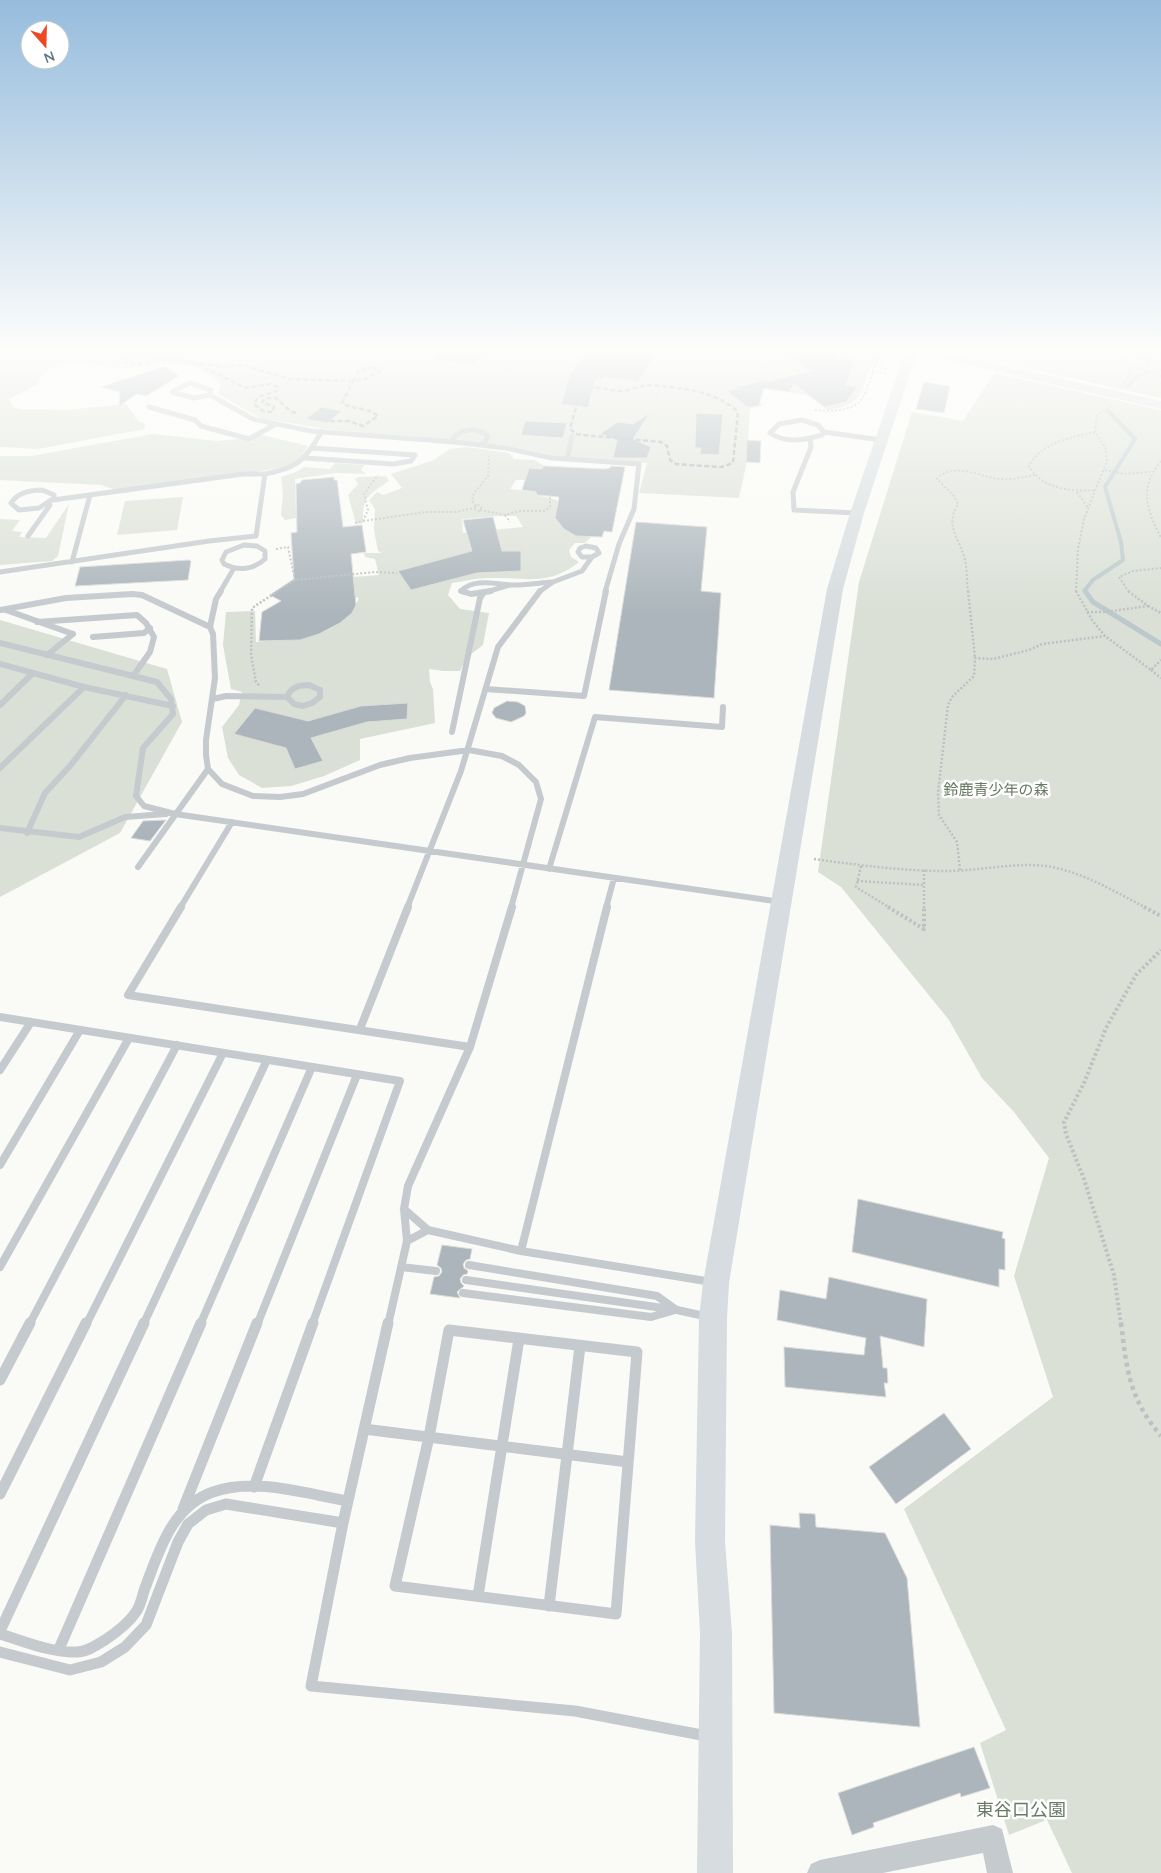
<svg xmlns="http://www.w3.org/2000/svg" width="1161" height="1873" font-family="Quicksand,'Noto Sans JP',sans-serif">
<rect width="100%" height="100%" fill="#fafaf7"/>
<path fill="#dae0d6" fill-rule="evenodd" d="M0,352h884l-9,17 -5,-1c-11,29 -9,36 -42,42l-21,-15 -42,-6 -17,4 15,12 -13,4 -4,57 -7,32 -100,-5 8,-30 -91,-7 -51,-11 -179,-16 -66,-11 -42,-24 3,-11c-8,-5 -18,-13 -27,-16 -25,-9 -47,2 -73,1 -24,0 -57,-14 -78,6 -4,3 -3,6 -5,10l-29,15 4,8 8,2 46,1 59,-6 12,17 7,3 -1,5 -106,20 -38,-2z
M953,352h208v46z
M994,373l167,37v1463h-89l-32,-68 6,15 -37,15 -29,-92 26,-13 -102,-221 149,-112 -39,-121 35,-118 -35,-46 -32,-34 -33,-58 -108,-133 -23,-15 41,-290 53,-170 51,9z
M153,434l64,7 21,-2 13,3 7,-8 50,12 -10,15 -19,7 -155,25 -23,-8 -101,-5v-24h32z
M467,447l42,6 5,6 21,1 9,6 -2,3 -13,-1 -4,12h-9l-6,9 26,3 1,3 20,5 1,3 -3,15 9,11 10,6 22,-3 -11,11h-10l-6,7 2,7 8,5c-32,25 -52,15 -89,16 -13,0 -25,3 -38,5l-4,12 12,14 29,4 -6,32 -17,13 -6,13h-16l-15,-2 1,13 3,7 2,34 -75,16v21l-36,16 -33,10 -29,2 -23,-13 -11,-17 -6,-31 17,-22 3,-13 -11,-3 -8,-44 3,-33 29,-1 1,31c41,-4 83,-1 103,-44l-4,-1 -2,-20 26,-2 -4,-16 -10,-2 -1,-4h18l-4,-2 -4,-21 1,-21 -6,-9 8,-8 6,3 19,-7 -11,-14 43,-14 16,-11zM497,516h19l7,11 -60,6 -1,-14z
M335,463l29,2 -3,5 5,4 -29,-1 -42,6 1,39 -11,2 -4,-5 2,-21 -2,-17 15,-5 8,-5 26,2z
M386,476l3,5c-20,14 -27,15 -26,42l-7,1 -8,-29 10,-11 -3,-5 4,-2z
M183,497l-6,33 -60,5 8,-34z
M69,504l-11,52 -6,5 -52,4v-46l20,1 -8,11 10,1 -3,5 27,1z
M0,620l167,49 15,53 -62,111 -120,64z"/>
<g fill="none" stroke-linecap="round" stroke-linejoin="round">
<path stroke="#bbc9cc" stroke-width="4" d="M1134,352l14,9 1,5
M1128,386l9,-10 8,-3
M1086,592l-1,-2 8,-10 30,-20 -2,-18 -16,-55 30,-48 -26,-27"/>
<path stroke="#bbc9cc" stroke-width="5" d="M1085,591l8,11 68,42"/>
</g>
<path fill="#abb5bb" stroke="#dcdcd9" d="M437,352h51l-16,14 -36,-7z
M587,352h71l-20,30 -33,-5 -4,4h-6l-7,27 -27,-4 9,-30z
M785,352h46l9,7 7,-2 7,6 -8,22 11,2 -11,15 -21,5 -31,-23 -5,8 -25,-4 -5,17 -8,2h-4l-20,-16 10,-2 -2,-2 31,-7 -1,2 46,-11z
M164,366l15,10 -33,20 -9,-2 -18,12 1,-14 -19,-5z
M924,382l26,4 -6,27 -28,-4z
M321,407l6,1 15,3 -15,12 -21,-4z
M650,413l-17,26 18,8 -4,11h-34l4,-18 -17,-6 18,-12 15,2z
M696,413l27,1 -4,41 -19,-1 1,-6h-6z
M525,421l42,2 -4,15 -42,-3z
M747,440l14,1 -1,22 -14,-1z
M544,466l61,3 5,-1 1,-2 14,1 -13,65 -8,-1 -2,6 -26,-1 -12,-7 -9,-11 4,-21 -22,-2 -1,-3 -14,-2 7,-22 13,1z
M334,477v3h3l6,47 19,-2 4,27 -15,2 5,51 -4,8 -12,10 -21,11 -19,6 -41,1 3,-29 19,-11 -11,-6 24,-16 -3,-46 6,-1 -1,-48 4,-1 2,-3z
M493,517l9,34h19v20l-44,2 -66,17 -13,-19 74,-20 -9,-31z
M636,522l71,5 -6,64 20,2 -7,105 -105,-8z
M189,560l2,1 -3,19 -113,6 5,-19z
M507,701l11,1 7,4 1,7 -2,3 -13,6 -15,-4 -4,-5 2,-5z
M408,703l-1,16 -40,3 -56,16 12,23 -28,8 -9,-21 -52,-14 21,-26 53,13 53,-15z
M166,820l-16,21 -19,-3 12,-17z
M858,1199l145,33 -1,6 3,1v31l-6,-1v18l-147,-35z
M442,1245l30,4 -2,10 -4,1 -3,4 1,4 4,3 -1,3 -4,1 -3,4 1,4 3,3 -7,6 3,6 -30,-4 4,-17 5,-1 3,-4 -1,-4 -4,-3z
M829,1277l98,22 -3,48 -44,-11 3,32h4l1,15h-4l2,14 -101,-10 -1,-40 80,8 2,-17 -89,-18 3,-30 46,9z
M944,1413l27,36 -75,55 -27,-37z
M799,1513l16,1 1,13 69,6 22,45 13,149 -146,-14 -4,-188 30,3z
M974,1747l16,41 -29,9 -1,-4 -87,30 1,4 -22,8 -14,-42z"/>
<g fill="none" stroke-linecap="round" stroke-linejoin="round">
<path stroke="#bdc1c3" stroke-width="2" stroke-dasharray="2 2" stroke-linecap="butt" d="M887,352l-8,16 8,1
M1114,352l16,13 -1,10 -6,9
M1130,365l31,11
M872,371l14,2
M656,392l1,7
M815,410c14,1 36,2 46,-10 6,-7 15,-37 19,-48
M1095,432c-23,5 -55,11 -66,34 12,23 44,26 67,24
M1161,461c-23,28 -14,48 0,77
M1105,470l19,4 26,-2
M1077,492l11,16
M475 508a3 3 0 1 1 6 0a3 3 0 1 1-6 0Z
M476,506l-4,-5 2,-8 14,-17 1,-20
M480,510l25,5 15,-4h24l6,-4v-11
M505,515l5,7
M363,521l63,-9h30l18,-4
M355,523l8,-2 5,-11 -4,-16 14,-19
M276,549l12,-2 7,33
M276,592l19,-12 80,-8 22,1
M968,592c-1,-10 -1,-22 -3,-32 -5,-23 -21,-32 -7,-56l-4,-8 -17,-17c16,-18 43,-2 63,0 12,1 24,-2 35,-4
M1076,592l2,-43 6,-30 23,-58 -1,-12 -11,-17 2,-17 14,-8
M1129,592l-10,-15 14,-6 28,-3"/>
<path stroke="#bdc1c3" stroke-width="2.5" stroke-dasharray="2 2" stroke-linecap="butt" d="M968,591l7,67
M1076,591l16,29 13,16 46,34 10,-10
M1148,606l13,7
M1087,612h18l43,-6 -20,-15
M1151,670l10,8
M259,685l-3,-3 -5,-27 1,-47 26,-17
M814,859c44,6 88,12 132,12 36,0 71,-10 106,-4 34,7 64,25 94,41
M861,866l-5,21 34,21
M924,870v38
M960,870l-3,-28 -18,-27 -1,-22 10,-88 4,-8 22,-21 1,-18 18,1 36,-9 13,-6 63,-8
M857,881l67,4"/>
<path stroke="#bdc1c3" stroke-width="4" stroke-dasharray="2.5 2.5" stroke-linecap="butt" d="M888,907l36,22v-22
M1144,907l17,9
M1121,1325l-7,-50 -30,-96 -18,-45 -2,-12 20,-39 22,-55 30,-53 25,-25"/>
<path stroke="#bdc1c3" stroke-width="4.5" stroke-dasharray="4 4" stroke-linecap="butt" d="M1121,1323c6,48 8,75 40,113"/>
<path stroke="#c5cace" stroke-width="5" d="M190,383l21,7 -1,5 -16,3 -22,-6z
M210,395l43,24 58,12 143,11 52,6 46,10 87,6 -5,45 -15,35 -14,48
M149,407l46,13 6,6 48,13 27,-15
M802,420l16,5 6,7 -2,3c-18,5 -35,9 -52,-2l9,-9z
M824,432l57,8
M810,438l1,9 -18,45 1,18 63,3
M454,442l-1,-4c10,-10 24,-11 35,-2l-3,6 -5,3
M312,448l103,7
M305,458l88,6 18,-3 4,-6
M567,459l5,-23
M42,490l12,5v3l-15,10 -20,2 -8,-7c7,-11 19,-13 31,-13z
M53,500l190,-26h22
M28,536l22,-31
M244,545l13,1 8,5v8c-12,11 -27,12 -41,5l-2,-4 4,-8z
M586,546l10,2 3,5 -7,4h-10l-4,-5 2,-4z
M72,562l18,-67
M0,572l209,-31 47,-5 9,-62c35,-7 39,-14 57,-43
M220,592l14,-24
M464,592l-3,-1c14,-14 36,-6 54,-6 12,0 24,-2 36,-3
M486,592l24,-7
M539,592l14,-10 29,-11 10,-14"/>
<path stroke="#c5cace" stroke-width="6" d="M221,591l-5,8 -6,28 3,7 2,44 -9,62v15l2,14 14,15 31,12 27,1 23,-3 77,-29 30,-7 59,-8 33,6 17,9 17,17 5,17 -30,109
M461,591l10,3 20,-3
M0,610l66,-12 66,-4 10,1 68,32
M6,610l67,24
M37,622l100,-7 9,8 8,14 -4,15 -17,24
M93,637l51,-4 6,-5
M0,643l157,39 14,17 2,15 -30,34 -7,48 8,10 31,8 606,88
M47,655l26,-21
M0,664l84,23 89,19
M309,685l11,5v7l-8,6 -9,3 -9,-2 -7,-7c4,-10 12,-12 22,-12z
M486,689l98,7 22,-105
M213,699l13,-3 61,1
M0,705l33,-32
M452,732l28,-134 4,-6
M0,768l84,-81
M0,828l79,9 46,-20 41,-3
M27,833l18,-40 25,-27 56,-71
M138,867l70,-98
M549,869l46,-152 127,10 1,-20
M180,908l52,-86
M407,908l54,-137 37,-124 42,-56
M606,908l8,-30"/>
<path stroke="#c5cace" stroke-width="8" d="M181,907l-53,88 342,52
M0,1017l400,64 -88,244
M360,1029l48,-122
M0,1070l31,-48
M0,1165l80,-135
M404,1209l24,21 93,21 191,31
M407,1241l21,-11
M521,1251l86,-344
M469,1265l188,31 18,13
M0,1267l129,-229
M401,1267l35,4
M466,1280l211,30 32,7
M463,1293l188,24 21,-6
M29,1325l148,-280
M86,1325l137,-272
M143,1325l124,-265
M200,1325l112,-258
M257,1325l100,-250
M388,1325l19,-84 -3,-32 4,-23 62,-139 42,-140"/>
<path stroke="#c5cace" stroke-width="11" d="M388,1323l-45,200 -32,163 264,25 132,25
M449,1330l188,22 -21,262 -221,-28 34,-149z
M0,1380l30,-57
M364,1429l264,33
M254,1487l59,-164
M0,1494l86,-171
M183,1509l74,-186
M478,1596l41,-257
M549,1606l31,-260
M0,1631l144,-308
M0,1634c24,7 51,19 77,18 10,0 20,-7 28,-12 12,-8 23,-16 31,-28 5,-7 6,-16 9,-24 14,-37 27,-82 68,-96 42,-15 93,2 135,9
M59,1649l142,-326
M0,1652l70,18 31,-8 24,-15 21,-22 32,-83 10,-18 18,-14 20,-6 117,19"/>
<path fill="#c5cace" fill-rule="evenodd" d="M993,1825l9,4 11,44h-26l-4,-20 -100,20h-76l4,-9 9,-4z"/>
<path fill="#d6dcdf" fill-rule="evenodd" d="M905,352h12l-53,161 -21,76 -114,694 -2,35 -2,223 7,92 1,240h-36l3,-240 -5,-92 4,-223 4,-35 124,-694 23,-76z
M922,352h22l217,49v8l-233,-53z"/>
<path stroke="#a4acb2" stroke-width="2.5" stroke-dasharray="5 2.5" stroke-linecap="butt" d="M372,367l8,4 -12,7 -15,3 6,-10z
M647,385c32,3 66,4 91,27l-5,51 -12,4 -45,-3 -6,-4 -3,-14 -6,-4 -78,-7 -7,-1 -6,-5 10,-37c14,-10 28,0 43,-1 8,-1 16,-5 24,-6z
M296,413l-6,-2 -14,-13h-10l-4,4 12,5 -1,5 -10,-1 -9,-7 4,-7 19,-6 1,-4 -8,-3 -24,4 -47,-23 -36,-6 -27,5 -13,-2 -1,-5 8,-3h11l81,13 21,-2 46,14 64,2
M330,421h19l14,5 15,-10c-10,-9 -25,-6 -36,-13l11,-22"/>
</g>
<linearGradient id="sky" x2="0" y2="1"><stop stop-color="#96bcdd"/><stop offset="0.57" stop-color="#fdfdfb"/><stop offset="1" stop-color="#fdfdfb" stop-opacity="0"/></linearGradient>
<rect width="1161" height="614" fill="url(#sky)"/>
<g text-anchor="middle" stroke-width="5" stroke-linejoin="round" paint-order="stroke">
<g font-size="15" fill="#687b62" stroke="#fff">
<text x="996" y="795">鈴鹿青少年の森</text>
</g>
<g font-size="18" fill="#687b62" stroke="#fff">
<text x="1021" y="1816">東谷口公園</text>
</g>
</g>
<g transform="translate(45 45) rotate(160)"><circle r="24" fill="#ffffff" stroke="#c1c9ce"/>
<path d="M0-4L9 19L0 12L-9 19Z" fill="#ee4823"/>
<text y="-8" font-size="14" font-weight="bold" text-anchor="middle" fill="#637784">N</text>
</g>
</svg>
